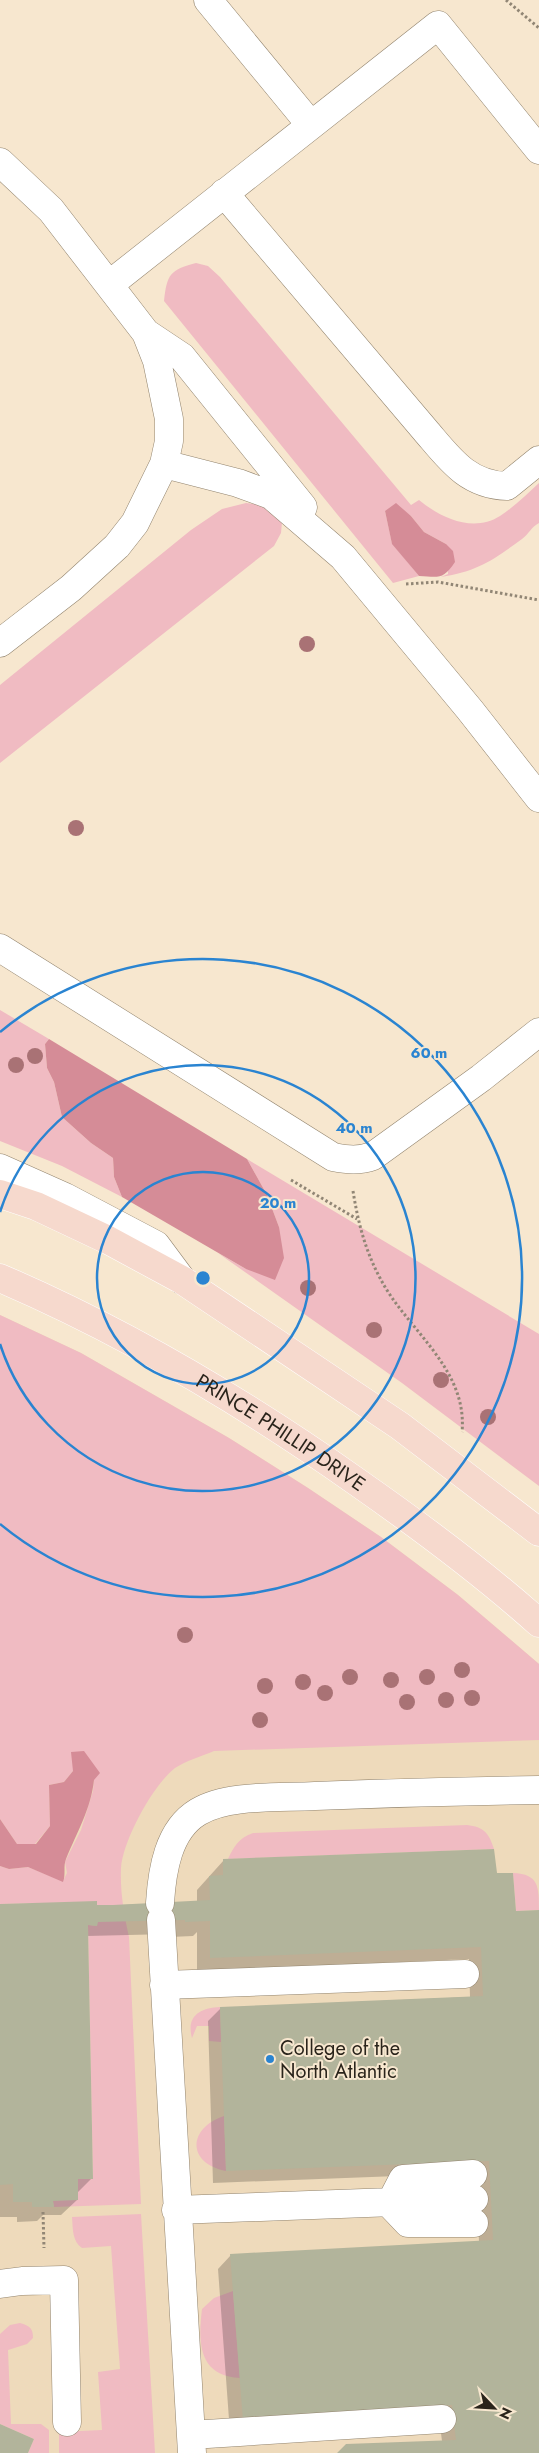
<svg xmlns="http://www.w3.org/2000/svg" width="539" height="2453" font-family="Jost,sans-serif">
<rect width="100%" height="100%" fill="#f7e7cf"/>
<path fill="#eedabb" d="M0,1315l81,38 148,85 79,50 73,49 77,58 81,69v789h-539z"/>
<path fill="#f0bbc2" d="M196,263l12,3 12,11 191,228 8,-5c22,18 54,33 81,16 14,-9 27,-22 39,-33v40c-8,4 -10,11 -17,16 -29,21 -44,32 -81,38l7,-3 -2,-30 -22,-12 -13,-16 -8,-6 -18,1 7,32 27,33 -26,7 -229,-282c3,-27 6,-31 32,-38z
M246,503l16,2 20,17 -1,11 -7,13 -274,217v-78l191,-155 31,-21z
M0,1010l49,29 -4,5 2,24 7,14 8,35 29,26 22,15 1,19 8,20 -60,-31 -62,-25z
M247,1159l292,175v152l-137,-103 -184,-130 28,16 33,-42 -12,-32z
M0,1315l81,38 148,85 79,50 73,49 77,58 81,69v76l-325,11c-12,5 -28,10 -39,17 -22,17 -52,72 -54,100 -1,24 3,46 8,69l12,267 -87,3 -1,-6 25,-22h15l-5,-254 9,1v-24l-97,2v-38l9,3 19,-2 35,14 4,-8 -2,-11 16,-32 12,-39 1,-11 -21,-9 -9,11 -15,3 1,41 -15,18h-18l-17,-25z
M467,1825c17,2 22,8 27,24l-266,10c6,-13 11,-21 25,-26z
M513,1873c26,1 26,14 26,37l-23,1z
M220,2007l1,35 -12,-1v-15h-12l-5,12c-6,-22 8,-30 28,-31z
M224,2116l2,55c-40,-8 -38,-43 -2,-55z
M141,2214l14,239h-96v-21l43,-2 -4,-58 22,-3 -9,-123 -29,2c-10,-7 -9,-19 -10,-31z
M233,2291l7,87c-42,-2 -42,-36 -38,-69l12,-11z
M20,2323c10,3 13,5 13,15l-6,6 -19,6 3,74h30l8,6v23h-21l6,-14 -34,-15v-90l10,-9z"/>
<path fill="#d58c97" d="M396,503l15,13 13,16 22,12 7,7 2,11c-12,18 -16,15 -36,14l-27,-32 -7,-33z
M49,1039l198,120 20,36 12,32 5,31 -9,22 -29,-11 -124,-72 -8,-20 -1,-19 -22,-15 -29,-26 -8,-35 -7,-14 -2,-24z
M84,1751l16,22 -6,7c-3,29 -17,52 -28,79 -3,7 0,15 -3,23l-35,-15 -19,2 -9,-3v-47l17,25h19l14,-18 -1,-41 15,-3 9,-11 -2,-19z"/>
<path fill="#0003" d="M224,1860l272,14 19,38 24,-1v542h-201l104,-12 -3,-23 -209,15 -12,-164 13,-14 248,-13 -3,-69 -263,10 -5,-162 13,-13 249,-11 -1,-38 -272,12v-39l-4,4 -23,1v-3l-83,2 5,242 -15,15v7l-16,15h-18l-6,6 -20,1v-5h-17v-312l96,1 101,-4v-12z"/>
<path fill="#b2b49b" d="M494,1849l3,24h16l3,38 23,-1v543h-202l9,-9 110,-4 -4,-35 -209,16 -13,-167 263,-14 -4,-79 -263,10 -6,-164 263,-11 -2,-49 -271,11v-37l-25,1v-2l-87,2 -1,4 -9,-1 5,254h-15v21l-25,1 1,6h-22v-5h-19v-18l-13,1v-281l97,-3v4h16l97,-5 -1,-24 14,-1v-16z
M0,2424l34,15 -6,14h-28z"/>
<g fill="none" stroke-linecap="round" stroke-linejoin="round">
<defs>
<path id="minor" d="M208,0l102,124
M0,162l51,48 95,123 11,28 12,58v22l-5,23 -29,59 -18,23 -46,42 -71,55
M224,193l201,237c24,28 42,55 82,56l32,-26
M110,284l328,-259 101,125
M146,333l36,24 121,150
M164,464l74,19 33,12 72,62 127,153 69,88
M0,948l333,209c15,3 26,4 40,-1l108,-78 58,-46
M0,1168l65,29 91,48 26,35
M160,1903c2,-32 8,-73 38,-91 29,-18 83,-14 117,-16 74,-3 149,-5 224,-6
M161,1920l31,533
M164,1985l301,-11
M390,2204l13,-25 70,-5
M390,2204l18,19h66
M176,2210l298,-11
M0,2284l22,-3 42,-1 3,142
M191,2435l251,-16"/>
<g id="major">
<path d="M0,1194l36,12 72,34 74,40 218,146 139,106"/>
<path id="s1" d="M0,1278c126,54 245,125 357,204 63,44 125,90 182,141"/>
</g>
</defs>
<use href="#minor" stroke="#92846e" stroke-width="29"/>
<use href="#major" stroke="#fff" stroke-width="29"/>
<path stroke="#918675" stroke-width="3" stroke-dasharray="2.5 2.5" stroke-linecap="butt" d="M506,0l33,28
M406,584l32,-2 101,18
M291,1180l66,39
M353,1191c5,31 12,59 27,87 26,51 88,90 82,154
M43,2212l1,36"/>
<use href="#minor" stroke="#fff" stroke-width="28"/>
<use href="#major" stroke="#f6d9cd" stroke-width="28"/>
</g>
<g fill="#a97275">
<circle cx="307" cy="644" r="8"/>
<circle cx="76" cy="828" r="8"/>
<circle cx="35" cy="1056" r="8"/>
<circle cx="16" cy="1065" r="8"/>
<circle cx="308" cy="1288" r="8"/>
<circle cx="374" cy="1330" r="8"/>
<circle cx="441" cy="1380" r="8"/>
<circle cx="488" cy="1417" r="8"/>
<circle cx="185" cy="1635" r="8"/>
<circle cx="462" cy="1670" r="8"/>
<circle cx="350" cy="1677" r="8"/>
<circle cx="427" cy="1677" r="8"/>
<circle cx="391" cy="1680" r="8"/>
<circle cx="303" cy="1682" r="8"/>
<circle cx="265" cy="1686" r="8"/>
<circle cx="325" cy="1693" r="8"/>
<circle cx="472" cy="1698" r="8"/>
<circle cx="446" cy="1700" r="8"/>
<circle cx="407" cy="1702" r="8"/>
<circle cx="260" cy="1720" r="8"/>
</g>
<g fill="none" stroke="#2a84d1" stroke-width="2.5">
<circle cx="203" cy="1278" r="106"/>
<path d="M0 1212A213 213 0 1 1 0 1344"/>
<path d="M0 1032A319 319 0 1 1 0 1524"/>
</g>
<circle fill="#2a84d1" stroke="#f7e7cf" stroke-width="2" cx="270" cy="2059" r="5"/>
<g text-anchor="middle" stroke-width="4" stroke-linejoin="round" paint-order="stroke">
<g font-size="20" fill="#2a241b" stroke="#f7e7cf">
<text dy="7" stroke="none"><textPath href="#s1" startOffset="321">PRINCE PHILLIP DRIVE</textPath></text>
</g>
<g font-size="20" fill="#2a241b" stroke="#f7e7cf" text-anchor="start">
<text x="280" y="2055">College of the<tspan x="280" dy="23">North Atlantic</tspan></text>
</g>
</g>
<circle cx="203" cy="1278" r="8" fill="#2a84d1" stroke="#f7e7cf" stroke-width="2.5"/>
<g font-size="15" text-anchor="middle" font-weight="bold" fill="#2a84d1" stroke="#f7e7cf" stroke-width="4" stroke-linejoin="round" paint-order="stroke">
<text x="429" y="1058">60 m</text>
<text x="354" y="1133">40 m</text>
<text x="278" y="1208">20 m</text>
</g>
<g transform="translate(494 2408) rotate(115)" stroke="#f7e7cf" stroke-width="4" paint-order="stroke">
<path d="M0-4L9 19L0 12L-9 19Z" fill="#2a241b"/>
<text y="-8" font-size="14" font-weight="bold" text-anchor="middle" fill="#2a241b">N</text>
</g>
</svg>
